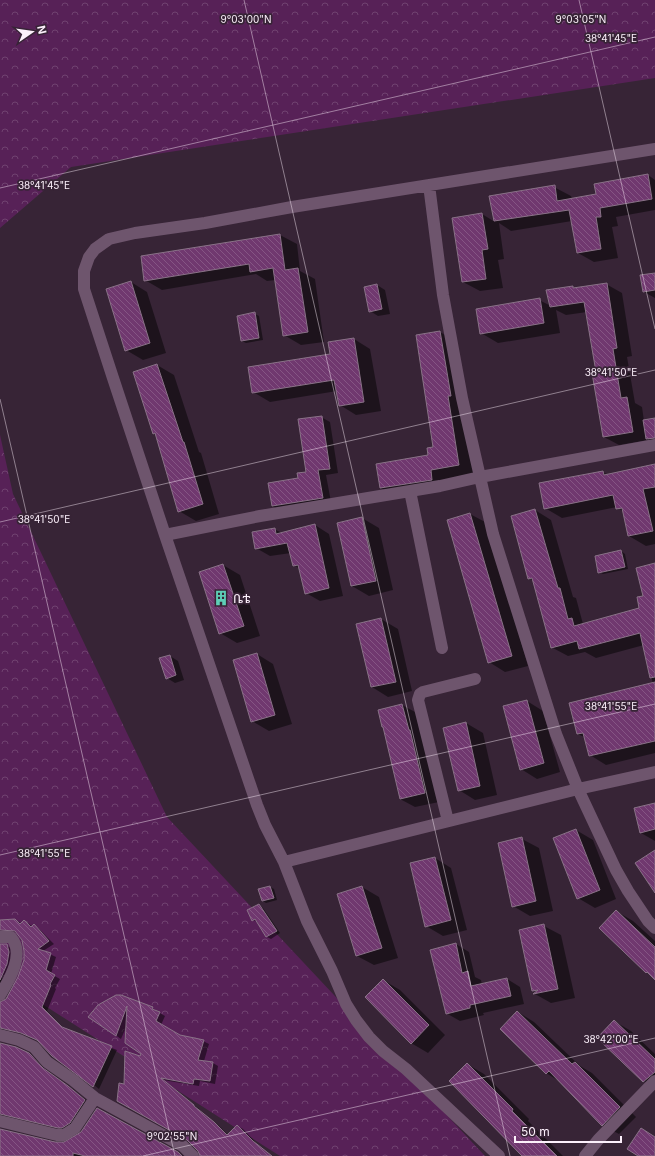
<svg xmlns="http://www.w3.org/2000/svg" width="655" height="1156" font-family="Inter,'Noto Sans Ethiopic',sans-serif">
<defs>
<pattern id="forest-crowns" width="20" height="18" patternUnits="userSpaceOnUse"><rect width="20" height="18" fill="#572157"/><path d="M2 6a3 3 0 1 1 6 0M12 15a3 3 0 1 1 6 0" fill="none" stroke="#704270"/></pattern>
<pattern id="building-back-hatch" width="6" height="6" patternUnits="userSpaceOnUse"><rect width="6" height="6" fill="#70386f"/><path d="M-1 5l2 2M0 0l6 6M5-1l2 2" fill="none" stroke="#855584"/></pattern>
</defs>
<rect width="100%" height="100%" fill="#372436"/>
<path fill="url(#forest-crowns)" d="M0,0h655v78l-584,89 -71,61z
M0,435l13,59 154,323 318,339h-205l-280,-179z"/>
<path fill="#0007" d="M648,175l7,5v30l-39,7 2,9 -6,1 6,31 -24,4 -16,-9 -6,-32 -61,10 -12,-8 5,36 -6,1 5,28 -23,3 -17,-9 19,-68 13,8 -4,-25 63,-10 17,9 1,3 25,-4z
M280,235l17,9 3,27 15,8 9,63 -23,3 -17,-10 -8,-55 -9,1 -11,-7 -94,16 -17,-10z
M655,274v24l-11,-6z
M131,282l16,10 19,61 -23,7 -17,-10z
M606,284l16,9 10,63 -5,1 8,46 7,4 2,14 11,-2v24l-7,-4v1l-29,5 -15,-8 -7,-64 -10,-61 -21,3 -10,-5 4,23 -62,10 -17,-10 58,-33 12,6 22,-19 3,2z
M377,285l8,5 5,24 -12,2 -8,-5z
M255,314l4,2 4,24 -17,3 -4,-2z
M440,332l17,10 19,133 -78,22 -17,-9 48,-32 5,-8z
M354,339l16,10 11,62 -25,4 -16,-10 -3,-14 -67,11 -17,-10 79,-37z
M157,365l17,10 25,77 2,1 18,61 -23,7 -17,-10 -23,-77 -2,-1z
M321,417l9,5 8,51 -12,2 5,27 -50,9 -9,-5 27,-27 8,-7z
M655,465v79l-9,2 -17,-10 -5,-24 -7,-5 -55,11 -17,-10 58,-36 5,3z
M535,510l16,10 22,77 3,1 7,26 58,-16 14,-44v189l-49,12 -16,-10 -4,-17 -8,-4 75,-50 -9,-39 -48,13 -11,-6 -17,4 -17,-9 -17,-66 -5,-3z
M470,514l17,9 41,143 -23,6 -16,-10 -41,-142z
M362,518l17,10 14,62 -24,6 -17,-10 -14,-62z
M315,525l14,9 14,62 -23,5 -14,-8 -6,-24 -6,-4 -3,-12 -21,3 -14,-8 18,-19 8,4z
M621,551l4,3 3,15 -25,5 -4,-2z
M223,565l17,10 20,61 -23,7 -17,-10z
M381,619l17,10 14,62 -24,6 -16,-10z
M257,654l16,10 19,60 -23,7 -17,-10z
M170,656l8,5 6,19 -9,3 -8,-5z
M527,701l16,10 17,61 -23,7 -16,-10z
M402,705l15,8 22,89 -24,5 -15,-8z
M466,723l17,10 14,62 -22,5 -16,-10z
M655,804v37l-14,-8z
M576,830l17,10 23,59 -21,9 -17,-10z
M522,839l17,9 14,63 -23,5 -17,-10z
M435,858l16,10 16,62 -24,6 -17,-10z
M270,887l4,2 3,11 -11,3 -3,-2z
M362,887l17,10 19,61 -24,7 -17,-9z
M259,905l4,3 17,25 -9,6 -4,-2 -9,-15 -5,-2z
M616,911l17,10 22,20v38z
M15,920l6,3 4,-2 8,6 1,-1 5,3 15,15 -11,7 13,6 -5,17 9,5 -5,9 1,1 -9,22 18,19 52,20 -18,39 -60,-48 -11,-6 -20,-5 -8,2v1v-30l5,-1 14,-24 6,-18v-9l-2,-9 -6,-10 -17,2v-13z
M544,926l17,9 14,63 -24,5 -16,-9 2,-2 -4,-2z
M456,944l13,8 6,25 6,3 1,5 25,-6 13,8 4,17 -41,9 1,2 -24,6 -14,-8z
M0,945h6l6,4 2,6 -14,38z
M383,980l17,10 45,45 -17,18 -17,-10z
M121,996l37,15v1l7,4 -4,9 19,11 23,5 6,3 -5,17 9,2 5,3 -3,18 -15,-3 -1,5 -36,-6 36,29 -1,1 21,16 9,9 9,-9 6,3 15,16 13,11h-70v-3l-13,-14 -63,-54 18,-31 -16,-29 -6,14 -31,-22z
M518,1012l16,10 46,44 12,7 44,44 -17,17 -17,-9 -43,-44 -13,-8z
M614,1021l17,10 24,23v34l-11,-7 -45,-43z
M0,1043l35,15 13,14 42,31 -22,27 -60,-14 -8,3z
M467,1064l17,10 45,45 -1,2 35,35h-39z
M98,1109l85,47h-183v-27l55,14h10l17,-10z"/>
<path fill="url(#building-back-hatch)" stroke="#897287" d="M648,174l4,25 -52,9 1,9h-5l5,32 -24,4 -8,-43 -75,11 -5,-25 66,-11 2,16 39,-7 -2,-10z
M482,213l6,36 -6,1 4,29 -24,3 -10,-64z
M280,234l5,36 13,-2 10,64 -25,4 -10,-68 -23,4 -1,-8 -105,17 -3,-25z
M655,273v17l-12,2 -3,-17z
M131,281l19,62 -25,8 -19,-62z
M607,283l10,65 -4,1 8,49 6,-1 6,35 -30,5 -11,-64 4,-1 -12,-70 -34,5 -4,-17 27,-4v2z
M377,284l5,25 -13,3 -5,-25z
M540,298l4,25 -64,11 -4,-25z
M255,312l4,26 -18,3 -4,-25z
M440,331l11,65h-3l11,69 -28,5 1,10 -52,8 -4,-24 52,-9 -1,-7 6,-1 -17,-112z
M354,338l10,64 -25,4 -5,-26 -82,13 -4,-26 82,-13 -2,-12z
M157,364l26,78h1l19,62 -25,8 -23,-79 -2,1 -20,-62z
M322,416l8,53 -12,1 5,28 -51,8 -4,-23 30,-5 -1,-5 9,-1 -8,-53z
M655,418v20l-9,1 -3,-19z
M655,464v23l-12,2 10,42 -25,5 -6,-28 -6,1 -3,-14 -69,14 -5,-26 64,-12 1,4z
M535,509l23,79h2l8,31 4,-1 2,8 65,-18 -2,-11 6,-1 -7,-28 19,-5v114l-5,1 -10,-45 -61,16 -2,-8 -26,7 -19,-70 -4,1 -17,-63z
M470,513l42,143 -24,7 -41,-143z
M362,517l14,64 -25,5 -14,-63z
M315,524l14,64 -24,6 -7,-29 -5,1 -6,-23 -32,6 -3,-17 23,-4 1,6z
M621,550l4,17 -27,6 -3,-17z
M223,564l21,62 -25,8 -20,-62z
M381,618l15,64 -25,5 -15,-63z
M257,653l18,62 -24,7 -18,-62z
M170,655l6,20 -10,4 -7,-21z
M655,682v59l-66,15 -6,-23 -6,1 -8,-31z
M527,700l17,63 -24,7 -17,-64z
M402,704l7,26h1l15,63 -25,6 -17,-72h-1l-4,-17z
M466,722l14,64 -22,5 -15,-63z
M655,803v26l-15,4 -6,-25z
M576,829l24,61 -23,9 -24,-61z
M522,837l14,64 -24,6 -14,-64z
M655,850v43l-20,-30z
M435,857l16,63 -26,7 -15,-64z
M270,886l4,12 -12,3 -4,-12z
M362,886l20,62 -26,8 -19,-62z
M259,904l18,27 -11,6 -11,-18 -3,2 -5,-11z
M616,910l39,37v33l-8,-8 -1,1 -47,-45z
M15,919l5,5 4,-4 7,7 3,-3 15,17 -11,8 13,4 -5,17 9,5 -5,9 1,1 -9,22 20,20 50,19 -19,41 -41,-31 -15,-16 -16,-7 -21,-5v-26l6,-3 12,-22 6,-17v-9l-2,-11 -7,-9 -15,-1v-10z
M544,924l14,65 -25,5 5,-4 -6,1 -13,-61z
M456,943l6,30 6,-2 3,15 36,-8 4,18 -41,9v3l-24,6 -16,-64z
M0,944h7l2,8 -2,12 -7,16z
M383,979l46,46 -18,19 -46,-47z
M116,995h5l32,12 -1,2 8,3 -4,9 24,14 24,5 -6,20 15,2 -3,19 -16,-2 -1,5 -32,-6 33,27v1l20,16 13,13 10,-10 16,16 19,15h-72l-2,-5 -11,-11 -70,-39 2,-18 5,1 1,-33 15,5 1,-2 -16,-11 2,-37 -11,30 -28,-19 10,-12z
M517,1011l55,53 3,-2 45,45 -18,19 -53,-55 -3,3 -46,-45z
M614,1020l41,39v13l-12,10 -46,-44z
M0,1043l16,4 13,6 14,15 25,18 17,14 -15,23 -8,5h-4l-58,-14z
M467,1063l46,46 -1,2 45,45h-35l-73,-75z
M97,1108l81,44 4,4h-97l-12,-3v3h-73v-27l55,13h9l17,-10z
M641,1128l14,9v19h-17l-11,-7z"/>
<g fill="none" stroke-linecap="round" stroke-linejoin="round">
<path stroke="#6e556d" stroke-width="12" d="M429,185l14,110 19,103 31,136 63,200 22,55 38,81 12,21 20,30 7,7
M410,491l32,157
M165,535l95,-19 180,-30 40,-9 175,-32
M448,821l-30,-121 2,-6 3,-2 52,-13
M284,862l294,-73 77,-17
M0,937h11c14,17 -1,42 -11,58
M0,1035l19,5 15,7 13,15 26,18 22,18 88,48 10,10
M0,1121l57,14h7l11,-7 20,-30
M499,1156l-93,-87 -23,-18 -14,-14 -13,-17 -10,-16 -14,-33 -25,-50 -23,-59 -19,-37 -8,-20 -92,-270 -52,-157 -29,-89v-18l5,-14 6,-8 14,-10 26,-6 70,-10 87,-16 363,-58
M585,1156l13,-16 57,-59"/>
</g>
<path fill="none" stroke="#fcf0fb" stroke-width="1" stroke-opacity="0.45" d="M244,0l266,1156M579,0l76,329M0,188l655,-151M0,399l175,757M0,522l655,-152M0,855l655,-151M143,1156l512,-118"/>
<defs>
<symbol id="building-bare" viewBox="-9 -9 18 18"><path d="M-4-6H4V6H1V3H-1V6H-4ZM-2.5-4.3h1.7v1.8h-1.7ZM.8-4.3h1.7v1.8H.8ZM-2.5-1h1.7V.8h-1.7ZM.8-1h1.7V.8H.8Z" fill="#5eceb7" stroke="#372436" stroke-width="2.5" paint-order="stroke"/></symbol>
</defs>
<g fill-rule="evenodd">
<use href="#building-bare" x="210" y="587" width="22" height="22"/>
</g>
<g text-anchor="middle" stroke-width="3.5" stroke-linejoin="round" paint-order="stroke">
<g font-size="13" fill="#fcf0fb" stroke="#372436" text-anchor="start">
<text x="233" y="603">ቤቴ</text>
</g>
</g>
<g font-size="10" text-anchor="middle" fill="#fcf0fb" stroke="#372436" stroke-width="3.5" stroke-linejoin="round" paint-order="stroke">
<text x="581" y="23">9°03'05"N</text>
<text x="246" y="23">9°03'00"N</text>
<text x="611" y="42">38°41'45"E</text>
<text x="44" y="189">38°41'45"E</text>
<text x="611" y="376">38°41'50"E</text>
<text x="44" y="523">38°41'50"E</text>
<text x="611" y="710">38°41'55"E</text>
<text x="44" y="857">38°41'55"E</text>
<text x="611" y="1043">38°42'00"E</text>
<text x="172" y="1140">9°02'55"N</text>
</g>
<g transform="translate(32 32) rotate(77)" stroke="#372436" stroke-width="3" paint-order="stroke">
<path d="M0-3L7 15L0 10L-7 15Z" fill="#fcf0fb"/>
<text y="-6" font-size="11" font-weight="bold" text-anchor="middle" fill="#fcf0fb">N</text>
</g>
<path d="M515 1136v6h106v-6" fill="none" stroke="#fcf0fb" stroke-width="2"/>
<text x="521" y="1136" font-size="12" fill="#fcf0fb" stroke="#372436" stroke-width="3" paint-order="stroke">50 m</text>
</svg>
